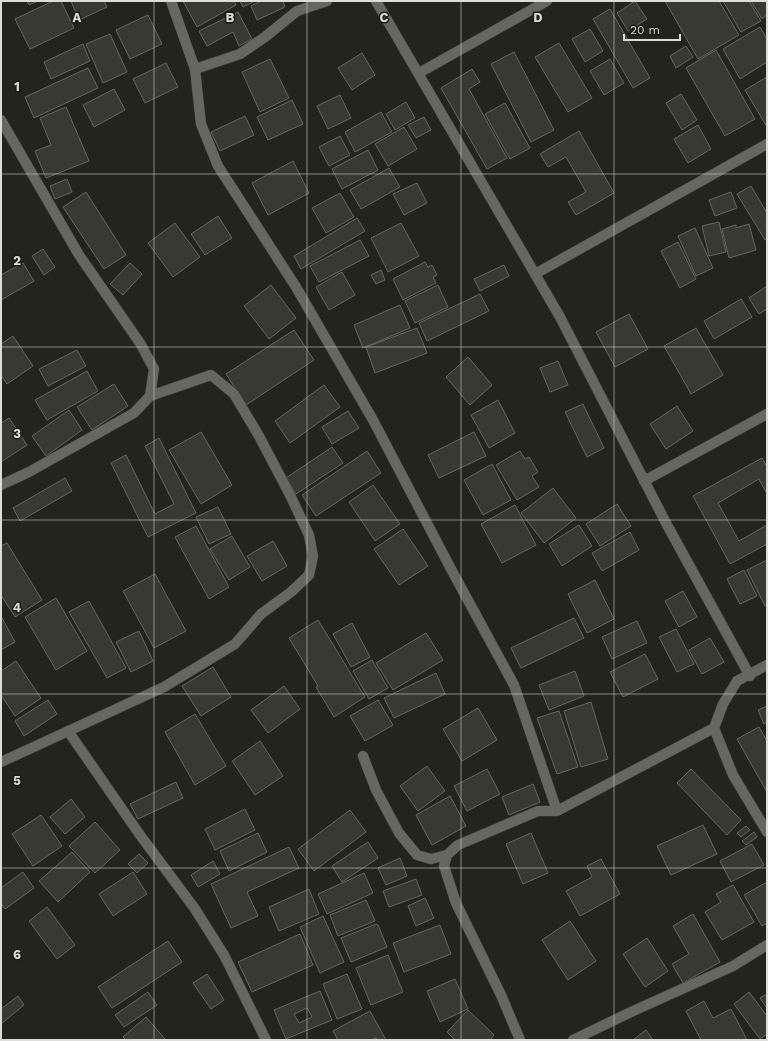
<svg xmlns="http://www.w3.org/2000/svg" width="768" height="1041" font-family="'Work Sans',sans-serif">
<rect width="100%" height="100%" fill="#24241f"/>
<path fill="#393933" stroke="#666761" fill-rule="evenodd" d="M27,1h11l-9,4z
M53,1h8l13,27 -44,21 -15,-30z
M71,1h33l3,6 -28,13z
M183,1h51l2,4 -39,22z
M240,1h15l-12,6z
M261,1h22l2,6 -28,13 -6,-14z
M635,1l12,18 -19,12 -11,-18z
M665,1h54l20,34 -41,24z
M723,1h26l12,20 -20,11z
M751,1h16v14l-5,4z
M610,9l40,69 -17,10 -40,-69z
M238,12l14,27 -13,7 -6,-14 -26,14 -8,-15z
M148,15l14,29 -32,15 -14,-29z
M760,27l7,12v23l-27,17 -17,-30z
M590,29l13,22 -18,11 -13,-23z
M110,34l17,38 -24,11 -17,-39z
M559,43l33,55 -24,14 -33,-55z
M83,44l7,17 -39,18 -7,-17z
M686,46l7,11 -17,11 -6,-12z
M716,50l39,69 -30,17 -39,-68z
M514,52l40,78 -23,12 -40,-78z
M362,53l13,22 -23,15 -14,-22z
M270,59l19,39 -29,14 -18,-40z
M610,59l14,24 -20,12 -14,-24z
M166,63l12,24 -33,16 -12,-24z
M88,68l10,20 -64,30 -9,-21z
M472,69l8,13 -11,7 38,69 -20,11 -46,-81z
M767,77v50l-22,-37z
M114,89l11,21 -31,17 -11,-22z
M681,94l16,26 -15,10 -16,-27z
M340,95l11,23 -23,11 -11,-23z
M292,100l11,24 -35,16 -11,-23z
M406,102l9,16 -20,12 -9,-16z
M505,103l25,45 -20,11 -25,-45z
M66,107l23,54 -43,17 -11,-27 16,-6 -11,-27z
M381,112l11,20 -37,20 -10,-20z
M245,116l9,19 -34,16 -9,-19z
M424,117l7,13 -15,8 -8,-13z
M698,125l13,24 -23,14 -14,-24z
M404,127l13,22 -29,17 -13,-22z
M579,131l35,62 -38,22 -8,-13 18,-10 -20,-35 -18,10 -8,-13z
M340,136l10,19 -21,11 -10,-19z
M368,150l10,20 -36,19 -10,-20z
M293,161l16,32 -41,22 -16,-32z
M389,168l11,19 -39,22 -11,-19z
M67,179l5,13 -17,7 -5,-13z
M417,183l10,20 -23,12 -11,-21z
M751,186l16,27v26l-2,1 -28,-46z
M86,192l40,63 -22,14 -41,-62z
M731,192l6,16 -22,8 -6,-16z
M340,193l14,24 -28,16 -14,-25z
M218,216l14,22 -27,17 -14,-21z
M357,218l8,13 -64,38 -7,-13z
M719,222l7,30 -17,4 -7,-30z
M175,223l25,34 -27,20 -25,-34z
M401,223l18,33 -31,16 -17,-34z
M749,224l7,26 -27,8 -7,-29 14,-4v3z
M695,228l18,40 -17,8 -18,-40z
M360,240l9,16 -50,26 -9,-16z
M678,242l18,37 -16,9 -19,-37z
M43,249l12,18 -11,8 -12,-19z
M425,262l3,5 4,-2 5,10 -4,2 3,6 -33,17 -10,-21z
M23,263l11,18 -33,19v-25z
M130,263l12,11 -19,21 -13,-11z
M504,265l5,11 -29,15 -6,-12z
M381,270l4,10 -9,4 -5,-9z
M342,272l13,23 -26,15 -13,-23z
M271,285l25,33 -27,21 -25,-33z
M438,285l10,22 -33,16 -10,-22z
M767,286v23l-8,5 -10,-16z
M480,294l9,17 -62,30 -8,-18z
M741,299l11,18 -38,22 -10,-18z
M400,305l10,23 -47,20 -9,-23z
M629,314l19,35 -33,18 -19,-35z
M417,328l10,25 -52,20 -9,-26z
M696,328l27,47 -32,19 -27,-48z
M294,330l20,30 -68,45 -20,-31z
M13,336l20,30 -26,18 -6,-9v-31z
M77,350l9,16 -38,20 -9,-17z
M468,357l24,28 -22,20 -24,-28z
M558,361l10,24 -18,7 -10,-24z
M87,371l11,20 -51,29 -12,-20z
M114,384l14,22 -36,24 -15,-23z
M324,385l16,22 -50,36 -15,-22z
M498,400l17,33 -26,15 -18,-33z
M583,404l21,44 -17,9 -22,-45z
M677,406l16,25 -27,18 -16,-25z
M69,410l13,20 -36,26 -14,-20z
M348,411l11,17 -27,16 -10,-17z
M9,418l18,27 -26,17v-39z
M201,432l31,53 -31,19 -32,-54z
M474,432l12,24 -47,22 -11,-23z
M159,438l37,75 -48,24 -37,-74 15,-8 29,59 19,-10 -29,-58z
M332,447l11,16 -47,31 -10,-16z
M367,451l14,22 -65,43 -14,-21z
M520,451l5,8 4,-2 9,15 -6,4 7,11 -22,13 -21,-35z
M762,458l5,9v27l-8,-15 -41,24 21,38 28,-16v19l-37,20 -37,-68z
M492,464l19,36 -28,15 -19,-35z
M65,478l7,13 -52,30 -7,-13z
M373,485l27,39 -25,17 -26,-39z
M553,488l23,30 -32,25 -23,-30z
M617,504l14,22 -31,20 -14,-22z
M515,505l21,40 -34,18 -21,-39z
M218,507l13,27 -22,10 -13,-27z
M579,525l13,21 -30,20 -13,-22z
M196,526l33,61 -20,12 -34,-62z
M403,529l25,37 -29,19 -25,-36z
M630,532l9,18 -37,21 -10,-18z
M232,536l18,31 -21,13 -19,-31z
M273,541l14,25 -25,15 -15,-25z
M7,543l35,57 -27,17 -14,-22v-49z
M767,560v45l-2,1 -18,-36z
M744,570l13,26 -17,8 -13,-25z
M155,574l31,57 -32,17 -31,-57z
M595,580l19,39 -27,14 -19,-39z
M683,591l14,26 -18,10 -14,-26z
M56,598l31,53 -31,19 -31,-53z
M89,601l37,67 -19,10 -38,-66z
M2,618l13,24 -14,8v-31z
M574,618l10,20 -63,30 -10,-20z
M318,620l47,77 -31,20 -18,-30 2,-1 -29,-48z
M637,621l10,22 -35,16 -10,-22z
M352,623l18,34 -19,10 -18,-33z
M676,629l18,35 -17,8 -18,-35z
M139,631l14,30 -22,11 -15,-30z
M426,633l17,27 -50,30 -17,-27z
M710,638l14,24 -22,12 -13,-24z
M645,654l13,25 -35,18 -13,-25z
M372,660l16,28 -19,11 -16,-28z
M16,661l25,37 -26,18 -14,-21v-24z
M213,667l18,30 -30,19 -19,-30z
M575,671l9,25 -35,14 -10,-25z
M436,673l9,21 -51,24 -10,-20z
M284,686l16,23 -32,24 -17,-23z
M48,700l9,14 -33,22 -9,-15z
M378,700l15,25 -28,16 -15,-25z
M591,702l17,57 -27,8 -17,-56z
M767,706v16l-3,2 -6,-14z
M478,708l19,32 -35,21 -19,-32z
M559,711l19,56 -21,7 -20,-56z
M195,714l31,52 -31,19 -30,-53z
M759,727l8,14v51l-30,-53z
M260,741l23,35 -28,19 -23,-34z
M427,766l18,25 -27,20 -18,-25z
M487,769l13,25 -33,17 -13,-25z
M691,769l50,51 -14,15 -50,-52z
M176,782l7,16 -45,21 -8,-15z
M533,784l7,18 -31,13 -7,-18z
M450,796l16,30 -34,19 -16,-30z
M71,799l14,18 -20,17 -15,-17z
M245,809l10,21 -40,20 -10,-21z
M350,810l16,22 -52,39 -16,-22z
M41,815l21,31 -29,20 -21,-32z
M95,822l25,28 -25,23 -26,-27z
M703,825l14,29 -46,21 -14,-29z
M746,826l4,4 -9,7 -4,-4z
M754,832l3,5 -11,8 -4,-4z
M258,833l9,19 -38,19 -9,-20z
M531,833l17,40 -25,11 -17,-40z
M368,842l10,16 -36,24 -10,-16z
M752,844l12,21 -33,17 -11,-21z
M289,847l10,21 -52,24 11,24 -27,12 -20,-44z
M72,852l18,20 -32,30 -19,-21z
M139,854l9,9 -11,10 -9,-9z
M400,858l7,18 -21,9 -8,-17z
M601,859l19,35 -40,22 -14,-25 26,-14 -5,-11z
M213,861l7,13 -22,13 -7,-12z
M23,872l11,16 -29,21 -4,-5v-16z
M133,872l14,22 -34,22 -14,-22z
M364,873l9,20 -46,21 -9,-20z
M416,879l6,16 -33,12 -6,-16z
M767,882v41l-5,3 -18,-31z
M733,885l21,37 -32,18 -17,-28 16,-10 -5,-8z
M309,889l10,25 -40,17 -10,-24z
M425,898l9,20 -18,8 -8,-20z
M366,900l9,21 -37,15 -8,-21z
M47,907l28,38 -18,14 -28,-38z
M693,914l27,48 -37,21 -11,-19 17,-10 -16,-28z
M323,916l21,46 -24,11 -20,-46z
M570,921l26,40 -28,19 -26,-40z
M376,924l2,1 9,22 -36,15 -10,-24z
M440,925l11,29 -47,18 -11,-29z
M300,934l13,31 -61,27 -14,-30z
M647,938l21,33 -23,16 -22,-33z
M168,941l14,21 -70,46 -14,-21z
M388,955l15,37 -32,13 -15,-37z
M207,974l17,26 -13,9 -18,-26z
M347,974l15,35 -25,10 -14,-35z
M455,979l13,30 -28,13 -13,-31z
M320,991l12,29 -46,19 -12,-29zM307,1008l5,9 -13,6 -5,-9z
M148,992l9,13 -33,22 -9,-12z
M749,992l18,24v18l-7,5 -26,-35z
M767,994v14l-7,-10z
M18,996l6,9 -23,19v-15z
M704,1001l9,17 18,-9 16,31h-46l-15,-29z
M468,1010l26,25 -4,5h-35l-8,-8z
M370,1011l16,29h-9l-1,-2 -5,2h-33l-5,-9z
M146,1017l20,23h-40l-3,-3z
M646,1030l7,10h-20z"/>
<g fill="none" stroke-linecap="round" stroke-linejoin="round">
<defs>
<path id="minor" d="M171,1l24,68 6,55 17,42 78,121 77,133 78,149 63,116 43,126
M376,1l184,316 106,206 84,153
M195,69l45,-15 25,-17 32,-26 30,-10
M419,73l128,-72
M1,120l78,135 61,88 14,26 -4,27 -16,17 -105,59 -28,13
M535,274l232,-130
M644,481l123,-67
M767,665l-30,16 -14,23 -9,24 19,47 34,57
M68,731l72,104 55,74 29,46 42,85
M363,756l13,34 23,43 18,22 14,4 16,-4
M1,762l163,-75 71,-43 26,-30 30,-22 18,-17 4,-19 -4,-21 -19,-40 -31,-59 -25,-42 -23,-19 -61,21
M520,1040l-19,-45 -45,-92 -12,-37 3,-11 11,-10 80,-34h19l157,-83
M573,1040l58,-28 102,-46 34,-21"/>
</defs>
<use href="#minor" stroke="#3f3f3b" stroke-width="11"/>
<use href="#minor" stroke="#666760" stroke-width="10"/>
</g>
<path fill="none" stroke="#dcddd9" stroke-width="1" stroke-opacity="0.55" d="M154,1v1039M307,1v1039M461,1v1039M614,1v1039M1,174h766M1,347h766M1,520h766M1,694h766M1,868h766"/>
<g font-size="13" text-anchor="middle" font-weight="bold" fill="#dcddd9" stroke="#1b1b16" stroke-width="3" stroke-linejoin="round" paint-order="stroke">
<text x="77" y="22">A</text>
<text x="230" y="22">B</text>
<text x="384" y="22">C</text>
<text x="538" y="22">D</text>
<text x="17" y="91">1</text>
<text x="17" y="265">2</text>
<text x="17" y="438">3</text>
<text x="17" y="612">4</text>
<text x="17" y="785">5</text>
<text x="17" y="959">6</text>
</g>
<rect width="768" height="1041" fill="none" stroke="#dcddd9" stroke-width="4"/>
<path d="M624 34v6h56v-6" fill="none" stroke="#dcddd9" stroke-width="2"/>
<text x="630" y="34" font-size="12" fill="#dcddd9" stroke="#1b1b16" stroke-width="3" paint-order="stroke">20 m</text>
</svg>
